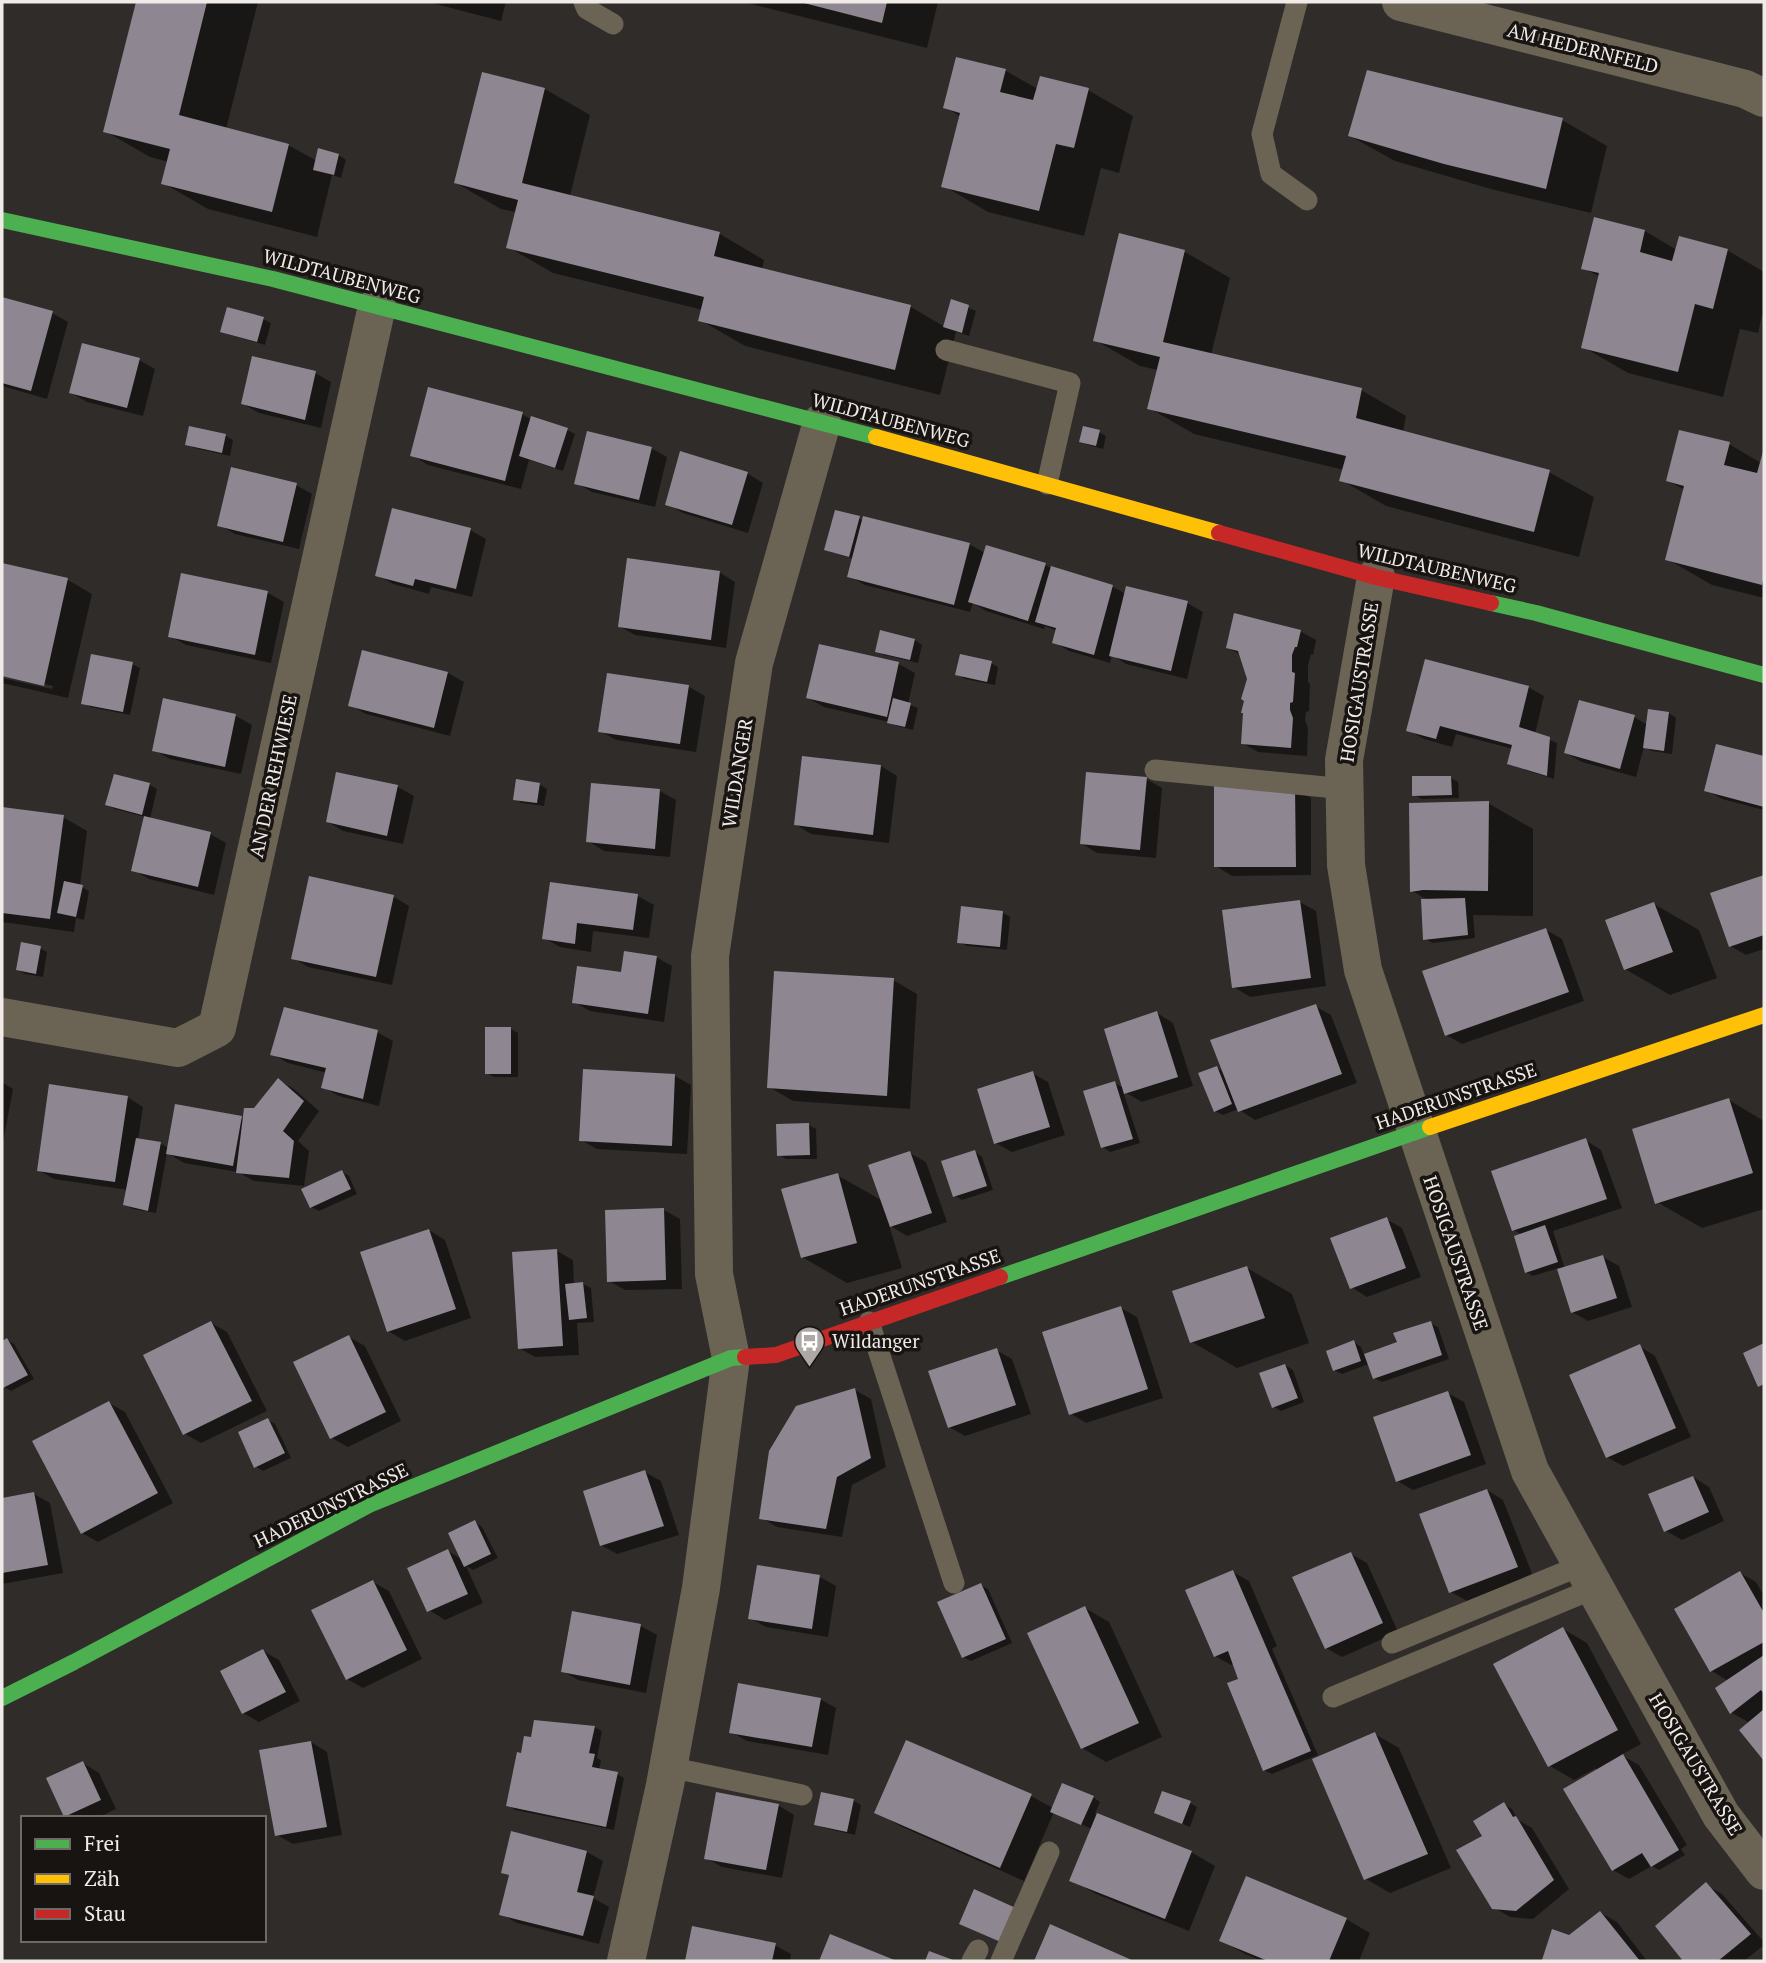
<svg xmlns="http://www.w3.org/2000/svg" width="1766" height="1963" font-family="'PT Serif',serif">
<rect width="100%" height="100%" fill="#302c29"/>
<path fill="#0007" d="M138,2h120l-32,127 62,16 29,16 22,-6 7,5 -5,18 -9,-3 -15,62 -109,-28 -45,-26 6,-21 -19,-5 -45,-26z
M428,2h78l-5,19z
M743,2h195l-11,46z
M957,59l49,12 32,18 50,1 45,26 -14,57 -18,-5 -17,68 -96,-24 -44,-26 17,-69 -16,-10z
M545,89l45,26 -20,81 150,38 44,26 -2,10 149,37 34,20 7,-26 24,10 -7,25 -13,-4 -16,63 -195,-49 -45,-26 3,-10 -150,-37 -45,-26 8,-35 -15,-3 -45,-26z
M1562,120l45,26 -16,67 -100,-24 -96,-28 -45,-25z
M1645,231l32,19h50l37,22v35l-6,26 -18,-4 -17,68 -95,-24 -45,-26 17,-70 -17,-9z
M1120,236l65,16 45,26 -19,77 150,35 45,26 -3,16 146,40 45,25 -15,60 -193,-51 -45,-26 3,-10 -150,-36 -45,-26 9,-38 -18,-4 -45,-26z
M2,299l50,14 16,9 -21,77 -45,-13z
M263,319l8,4 -6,22 -35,-10 -8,-4z
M139,360l16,9 -12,47 -56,-14 -16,-9z
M315,373l16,9 -10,46 -62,-15 -16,-9z
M522,414l10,6 35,10 8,4 -12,37 -34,-11 -8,29 -93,-24 -16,-10z
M190,428l36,8 7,4 -3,16 -36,-8 -7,-4z
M1099,432l7,4 -3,13 -15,-4 -7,-4z
M1729,444l32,19 3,-12v147l-52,-13 -45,-26 18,-69 -17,-9z
M651,448l16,9 -12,50 -63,-15 -16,-9z
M747,473l16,10 -15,50 -65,-20 -16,-9z
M296,485l16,9 -13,55 -64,-15 -16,-9z
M836,512l27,8 106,24 16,9 60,12 6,3 62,19 13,7 61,9 16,9 -16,67 -61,-15 -14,-9 -2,8 -41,-12 -15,-9 3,-11 -12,-5 -1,3 -58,-18 -13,-8 -3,9 -105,-27 -16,-9 5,-17 -20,-6 -8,-4z
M470,530l16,9 -14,58 -41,-10 -2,7 -36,-10 -16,-9z
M2,565l66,15 24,14 -24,104 -66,-15v-5l50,11 1,-3 -51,-12z
M719,572l16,10 -9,66 -91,-13 -16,-9z
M182,575l86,18 16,9 -13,61 -85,-18 -16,-9z
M1300,631l16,9 -3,15 -2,-1 -3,11v17l2,2 -1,27 -3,1 -1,8 3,8 -1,28 -49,-4 -16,-9 7,-64 -8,-24 -13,-7z
M915,640l7,5 -4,18 -34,-8 -7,-4z
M820,646l79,18 16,9 -7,31 10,4 -5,22 -16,-4 -8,-4 -65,-15 -16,-9z
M991,663l7,4 -3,18 -30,-6 -8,-5z
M132,664l8,4 -10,47 -40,-8 -7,-4z
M448,673l16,9 -14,54 -84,-22 -16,-9z
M689,687l16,9 -9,56 -80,-12 -16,-9z
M1528,687l16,9 -9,38 22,9 -3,36 -38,-12 -7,-4 4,-14 -57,-15 -4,13 -28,-8 -16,-9z
M164,700l72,16 16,9 -11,49 -71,-15 -16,-9z
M1669,713l7,5 -4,36 -20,-3 -8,-4 -8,30 -54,-15 -16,-9 68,-36 14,8z
M1717,746l47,12v52l-42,-11 -16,-9z
M881,766l16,10 -8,67 -78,-9 -16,-10z
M338,774l60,13 16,9 -11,48 -60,-13 -15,-9z
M115,776l35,9 7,4 -7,30 60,15 16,9 -12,52 -65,-16 -16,-9 12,-53 -30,-8 -8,-4z
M1451,778l7,4 1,16 -37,1 -8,-4z
M1146,779l16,9 -6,70 -59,-5 -16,-10z
M539,784l8,5 -3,17 -22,-3 -8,-4z
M593,784l67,7 16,9 -6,57 -66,-6 -16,-10z
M1295,788l16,10v77l-79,1 -16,-10z
M1488,803l45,26v87l-60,-1 2,23 -42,5 -8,-4 3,-39 -16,-9z
M2,809l61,8 24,14 -7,55 9,5 -5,29 -8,-2 -2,14 -72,-10z
M1764,876v73l-18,6 -16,-9 -18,-52z
M551,884l87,12 16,9 -5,33 -56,-7 -2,21 -31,-5 -16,-9z
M394,897l15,9 -17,79 -84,-18 -15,-9z
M1300,902l16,9 10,75 -76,11 -16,-10z
M1654,904l45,26 18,48 -47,17 -45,-26z
M963,908l40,5 7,4 -3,33 -40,-4 -8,-4z
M1546,930l16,9 22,62 -122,43 -16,-9z
M40,948l7,4 -4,25 -18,-3 -7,-4z
M656,957l16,9 -8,56 -74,-11 -16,-9z
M893,980l24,14 -7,115 -117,-8 -24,-14z
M1315,1006l16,9 26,68 -102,37 -17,-11 -15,6 -8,-4 2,-43 7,4z
M1157,1013l16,10 20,63 -51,16 -19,-11 17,52 -30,9 -7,-5 12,-64 10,6z
M511,1029l7,4v44h-24l-7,-4z
M377,1032l16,9 -14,65 -40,-10 -16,-9 4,-14 -39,-10 -16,-9z
M1032,1073l16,9 17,53 -53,17 -16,-9z
M675,1076l16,9 -4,69 -90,-5 -16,-9z
M278,1080l16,9 25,22 -21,30 11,10 -5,35 -50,-5 -16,-9 -54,-9 -17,-10 -11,60 -23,-4 -8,-4 3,-15 -74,-11 -16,-9 89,-73 16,10 -5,33 23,4 8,4 72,-31 3,2 11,-9z
M2,1082l11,7 -11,59z
M1729,1100l35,21v88l-62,19 -45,-26z
M809,1125l7,4 1,30h-31l-7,-4z
M1585,1140l16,10 21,58 -69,23 12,38 38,-12 16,9 13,41 -44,14 -16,-9 -13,-44 -26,8 -7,-4 -4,-37 -8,-5z
M975,1152l7,5 11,33 -31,10 -7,-4z
M910,1153l16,9 21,60 -40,14 -18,-11 13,43 -55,15 -45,-26 35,-82 46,26z
M342,1172l7,4 8,18 -38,17 -8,-4z
M664,1210l16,9 2,70 -57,1 -16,-9z
M1386,1219l16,9 19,49 -54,20 -16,-10z
M429,1230l16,10 26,78 -66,23 -17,-10z
M557,1251l16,9 1,25 9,-1 8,4 3,34 -17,1 2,32 -44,2 -16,-9z
M1247,1268l45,26 17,49 -72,25 -45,-26z
M1121,1308l16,9 26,81 -77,25 -16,-10z
M211,1323l16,9 40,79 -66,32 -16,-9 -39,-78z
M1430,1323l8,4 11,32 -67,23 -8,-4 -5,-14 -27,10 -8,-4 20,-28 7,5 3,8 35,-12z
M349,1337l16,9 36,75 -53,26 -16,-9z
M7,1340l7,4 20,35 -23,12 -7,-4 -2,-4v-40z
M1639,1346l16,10 36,81 -68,29 -16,-9z
M996,1350l16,9 19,55 -66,22 -16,-9z
M1285,1365l8,5 11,32 -23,9 -7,-4z
M855,1390l16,9 15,68 -34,18 -10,52 -65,-10 -16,-9z
M1448,1393l16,9 22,62 -73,26 -16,-9z
M109,1403l16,9 48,91 -75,39 -16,-9z
M268,1420l7,4 16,34 -28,13 -7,-4z
M645,1472l16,9 18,54 -62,19 -16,-9z
M1693,1477l16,10 15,34 -42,19 -16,-9z
M1487,1490l16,10 30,76 -66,25 -16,-9z
M34,1494l16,9 13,70 -61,11v-84z
M475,1522l7,5 16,31 -25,12 -7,-4 17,37 -38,17 -16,-10 19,-59 15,9z
M1351,1554l16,9 31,69 -56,25 -16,-9z
M759,1567l61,10 16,9 -8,51 -62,-10 -16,-9z
M1233,1572l16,9 28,65 -5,3 46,106 -46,19 -8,-4 -29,-107 -4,2 -16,-9z
M1740,1573l16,9 8,14v162l-23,-28 9,-7 -18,-10 -15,-24 11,-8 -16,-10 -36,-62z
M373,1582l16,9 33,68 -59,29 -16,-9z
M981,1585l7,4 24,54 -41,18 -8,-4z
M1085,1608l24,14 53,115 -56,25 -24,-14z
M574,1613l67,13 16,9 -11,58 -68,-13 -16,-9z
M1563,1629l24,14 54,101 -20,11 18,10 48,80 -6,4 4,6 -26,15 -7,-4 -23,13 -16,-9 -17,-102 -22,12 -24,-14z
M263,1651l16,9 21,41 -41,21 -16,-9z
M820,1699l16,9 -8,47 -81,-14 -16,-9z
M595,1727l7,4 -5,27 4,2 -2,10 18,4 7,4 -10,52 -99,-20 -7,-5z
M1375,1734l24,14 52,120 -61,25 -24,-14z
M311,1742l16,10 15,83 -49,9 -16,-9z
M83,1763l16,10 17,36 -19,9h-29l-3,-2z
M823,1794l31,7 7,4 -6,30 -31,-7 -8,-4z
M1031,1796l22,12 40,-11 7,5 -5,12 96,38 24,14 -26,65 -93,-37 -24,-14 20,-51 -38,-17 -30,69 -124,-55 -24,-14z
M1190,1803l7,4 -7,20 -26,-11z
M1504,1804l8,5 6,11 14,8 37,61 -36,30 -23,-2 -17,-10 -9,-70z
M778,1805l16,10 -12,63 -60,-11 -16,-9z
M587,1852l16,9 -10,37 16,9 -10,37 -82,-21 -16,-9 9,-38 -7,-4z
M1706,1885l16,9 42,48v3l-20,16h-59l-28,-35z
M1601,1913l16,9 30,39h-100l-3,-2z
M1346,1919l24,14 -11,28h-97l-17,-7 -24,-14z
M693,1928l82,17 16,9 -1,7h-103z"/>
<path fill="#8e8792" d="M136,2h71l-28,113 110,29 -17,68 -111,-28 9,-35 -67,-17z
M800,2h87l-5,21z
M956,57l50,12 -6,23 33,8 7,-24 49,12 -15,60 -18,-4 -17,67 -98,-24 19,-74 -17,-5z
M1367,70l196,48 -17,71 -102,-25 -96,-28z
M482,72l63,16 -23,95 198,49 -6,24 197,49 -16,65 -197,-49 6,-24 -198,-49 12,-48 -64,-17z
M318,148l21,6 -5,21 -21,-5z
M1594,217l51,13 -5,22 32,9 7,-25 49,13 -15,60 -18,-5 -17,68 -97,-24 18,-75 -18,-4z
M1119,233l66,17 -22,92 199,46 -6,30 194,52 -16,62 -195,-51 7,-25 -199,-47 13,-52 -67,-16z
M2,297l51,14 -22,80 -29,-8z
M951,299l18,6 -7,28 -19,-6z
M227,307l37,10 -7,25 -37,-10z
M82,343l58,15 -13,50 -58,-15z
M252,356l64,15 -11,49 -64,-16z
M428,387l95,25 -18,69 -95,-25z
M531,416l37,12 -13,40 -36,-12z
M189,426l37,8 -4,19 -37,-8z
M1083,426l17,4 -4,16 -17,-4z
M1679,430l51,12 -6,23 33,8 7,-25v128l-2,9 -97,-25 19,-74 -18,-5z
M587,431l65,16 -13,53 -65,-16z
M680,451l68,21 -16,53 -67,-20z
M231,467l66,16 -14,59 -66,-16z
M392,508l79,20 -15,61 -41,-10 -2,7 -38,-10z
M835,510l25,6 -11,41 -25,-7z
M863,516l107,27 -16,62 -107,-28z
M986,545l60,18 -18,58 -60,-19z
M627,558l93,13 -9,69 -93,-13z
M2,563l66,15 -24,108 -42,-10z
M1051,566l62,19 -19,70 -42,-12 4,-15 -21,-6z
M181,573l87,18 -13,64 -87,-18z
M1126,586l62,15 -17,70 -62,-15z
M1234,613l67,17 -4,17h-2l-3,8v17l3,1 -2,29 -3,1v7l3,8 -2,30 -50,-4 2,-31h-2l3,-12 -3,-2 6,-20 -9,-28 -12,-3z
M880,630l35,9 -5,21 -35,-8z
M819,644l80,18 -12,55 -81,-19z
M362,650l86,22 -14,56 -86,-22z
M91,654l42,8 -10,50 -42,-8z
M960,654l32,7 -5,21 -32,-7z
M1425,659l104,27 -10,41 31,10 -3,39 -40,-12 5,-19 -72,-19 -4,13 -30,-8z
M607,673l82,12 -9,59 -82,-12z
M163,698l73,16 -11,53 -73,-16z
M893,698l18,5 -6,24 -18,-4z
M1579,700l56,15 -15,54 -56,-16z
M1648,709l21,3 -5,39 -21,-3z
M1716,744l48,12v51l-60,-16z
M802,756l79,9 -8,70 -79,-10z
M336,772l62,13 -11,51 -61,-14z
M1086,772l61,5 -7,73 -60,-6z
M114,774l36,9 -8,32 -37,-10z
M1412,776h39l1,19 -40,1z
M516,779l24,4 -3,20 -24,-3z
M591,783l69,6 -5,60 -69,-7z
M1214,786l81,1 1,80h-82z
M1489,801l-1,90 -65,-1 -13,2 -1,-89z
M2,807l62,8 -14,104 -48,-6z
M144,816l67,16 -13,55 -67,-16z
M1764,875v60l-35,12 -19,-54z
M309,876l85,19 -18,82 -85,-18z
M64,881l19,4 -7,32 -19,-4z
M550,882l88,12 -5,36 -56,-7 -2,21 -33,-5z
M1465,898l3,37 -45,5 -2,-41z
M1300,900l11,78 -79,10 -10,-78z
M1654,902l19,50 -49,18 -19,-50z
M961,906l42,5 -3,36 -43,-4z
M1546,928l23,64 -124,44 -23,-65z
M21,942l20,4 -5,28 -20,-4z
M624,951l33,5 -9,58 -76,-11 5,-37 44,6z
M774,971l120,7 -7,118 -120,-8z
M1316,1004l26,70 -104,38 -28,-72z
M284,1007l94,23 -15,69 -42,-11 5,-20 -56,-13z
M1157,1011l21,66 -54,17 -20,-65z
M485,1027h26v47h-26z
M1217,1066l15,38 -18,8 -16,-39z
M583,1069l92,5 -3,72 -93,-5z
M1033,1071l17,56 -56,17 -17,-55z
M278,1078l26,23 -21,30 11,10 -5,37 -53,-5 8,-65h10z
M1115,1081l18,58 -32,9 -18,-57z
M49,1084l79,12 -13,86 -78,-11z
M1729,1098l24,75 -98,31 -23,-75z
M175,1104l67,12 -9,50 -67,-12z
M809,1123l1,32 -33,1 -1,-32z
M136,1138l25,4 -13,69 -25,-6z
M1586,1138l21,61 -95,32 -21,-60z
M975,1150l12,36 -34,11 -12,-36z
M910,1151l22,62 -42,14 -22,-62z
M342,1170l9,19 -41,19 -9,-19z
M838,1173l19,70 -56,15 -20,-69z
M664,1208l2,72 -59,2 -2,-72z
M1387,1217l19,51 -56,21 -20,-51z
M1545,1225l13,37 -33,11 -11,-37z
M429,1229l27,80 -69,23 -27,-80z
M557,1249l6,97 -45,3 -6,-97z
M1603,1255l14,43 -46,15 -14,-44z
M1247,1266l18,52 -75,25 -18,-52z
M583,1282l4,36 -18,2 -4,-36z
M1121,1306l27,83 -79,26 -27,-83z
M211,1321l41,80 -69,34 -40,-80z
M1431,1321l11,34 -69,24 -9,-25 33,-12 -4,-9z
M349,1335l37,77 -56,27 -37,-77z
M7,1338l21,37 -25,13 -1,-47z
M1354,1340l7,21 -28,10 -7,-20z
M1764,1343v41l-6,3 -15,-34z
M1640,1344l36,84 -70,30 -37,-83z
M997,1348l19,57 -68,23 -20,-57z
M1285,1364l13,34 -26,10 -13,-35z
M855,1388l16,70 -34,19 -11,52 -67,-10 10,-68 27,-45z
M1448,1391l23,64 -75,27 -23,-65z
M109,1401l49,92 -77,41 -49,-93z
M268,1418l17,35 -31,15 -16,-36z
M645,1470l19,56 -64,20 -17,-55z
M1693,1476l16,36 -45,20 -16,-38z
M1487,1489l31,78 -69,26 -30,-79z
M34,1492l14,73 -46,8v-75z
M475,1520l16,34 -27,13 -16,-34z
M448,1549l20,45 -41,18 -20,-44z
M1351,1552l32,71 -58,26 -33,-72z
M757,1565l63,10 -8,54 -64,-10z
M1233,1570l78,181 -48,20 -36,-88 11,-4 -10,-28 -14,6 -29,-67z
M1740,1571l24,42v29l-54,30 -36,-63z
M373,1580l34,70 -61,30 -35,-70z
M981,1583l25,56 -44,19 -25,-56z
M1085,1606l54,117 -58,26 -54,-116z
M572,1611l69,13 -11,61 -69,-13z
M1563,1627l55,103 -70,37 -55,-103z
M263,1649l23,43 -44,22 -22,-43z
M1764,1655v39l-3,-4 -31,24 -15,-26z
M738,1683l83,15 -9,49 -83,-14z
M1764,1709v52l-25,-31z
M534,1720l61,6 -6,27 6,1 -3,13 26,5 -12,55 -100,-21 11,-54 4,1 3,-17 7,1z
M1375,1732l53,122 -64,26 -52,-121z
M906,1740l126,54 -32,74 -126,-55z
M311,1741l16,86 -52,9 -16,-86z
M1623,1754l56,96 -28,17 -9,-14 -30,18 -49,-82z
M83,1761l18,39 -37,17 -18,-39z
M1062,1783l32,13 -13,29 -31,-13z
M1162,1791l29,10 -9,23 -28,-11z
M716,1792l63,12 -13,66 -62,-11z
M821,1792l33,7 -7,33 -33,-7z
M1504,1802l9,15 3,-1 38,64 -38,31 -24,-2 -36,-59 26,-14 -9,-15z
M1097,1813l95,38 -27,68 -96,-38z
M511,1831l76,20 -10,41 17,4 -11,40 -84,-21 10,-40 -8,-2z
M1246,1876l101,42 -18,43h-61l-49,-20z
M1706,1882l45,52 -33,27h-35l-28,-35z
M974,1889l44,20 -15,34 -44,-19z
M1600,1911l40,50 -98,-1 10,-31 17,6z
M1050,1924l84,37h-100z
M692,1926l84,17 -4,18h-87z
M830,1934l67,27h-78z
M929,1951l27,10h-31z"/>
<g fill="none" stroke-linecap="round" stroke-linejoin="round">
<path stroke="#6b6454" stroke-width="21" d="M584,2l3,7 26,15
M1297,2l-35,132 9,40 36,26
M946,350l124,33 -23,101
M1155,770l190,19
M869,1322l85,261
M1392,1643l190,-78
M1333,1697l262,-109
M669,1767l133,28
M972,1961l6,-11
M1001,1961l48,-109"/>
<path stroke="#6b6454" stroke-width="38" d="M1401,2l305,77 39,10 19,9
M1376,577l-32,183 2,105 17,105 167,501 191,344 43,56
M2,1017l176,31 39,-20 160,-722
M626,1961l39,-176 36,-197 30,-230 -17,-84 -4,-318 44,-293 68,-241"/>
<path stroke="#4caf50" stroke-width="16" d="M2,220l271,59 603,158
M1491,603l45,10 228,62
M1000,1277l430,-150
M2,1698l72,-36 297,-158 360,-146 14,-1"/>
<path stroke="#ffc107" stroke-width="16" d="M876,437l343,96
M1430,1127l334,-112"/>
<path stroke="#c62828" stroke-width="16" d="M1219,533l157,44 115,26
M745,1357l31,-2 224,-78"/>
</g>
<defs>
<symbol id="bus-pin" viewBox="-11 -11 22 30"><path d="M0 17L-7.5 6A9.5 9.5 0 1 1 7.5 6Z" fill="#ada8a5" stroke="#181412"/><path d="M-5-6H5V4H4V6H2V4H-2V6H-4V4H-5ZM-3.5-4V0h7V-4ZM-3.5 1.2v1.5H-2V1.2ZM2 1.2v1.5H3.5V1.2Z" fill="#fff"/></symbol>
</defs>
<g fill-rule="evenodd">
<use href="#bus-pin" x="792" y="1324" width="35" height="47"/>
</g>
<g text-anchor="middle" stroke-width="7" stroke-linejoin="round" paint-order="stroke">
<g font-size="19" fill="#f1ebe8" stroke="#181412">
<text transform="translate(1583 48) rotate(14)" y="7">AM HEDERNFELD</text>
<text transform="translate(342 276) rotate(15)" y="7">WILDTAUBENWEG</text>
<text transform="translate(891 420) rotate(15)" y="7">WILDTAUBENWEG</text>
<text transform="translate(1437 568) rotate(13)" y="7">WILDTAUBENWEG</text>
<text transform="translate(1359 682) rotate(-81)" y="7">HOSIGAUSTRASSE</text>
<text transform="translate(737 773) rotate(-81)" y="7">WILDANGER</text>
<text transform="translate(273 776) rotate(-78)" y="7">AN DER REHWIESE</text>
<text transform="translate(1456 1096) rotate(-19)" y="7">HADERUNSTRASSE</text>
<text transform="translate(1456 1253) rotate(71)" y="7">HOSIGAUSTRASSE</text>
<text transform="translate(920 1282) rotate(-19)" y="7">HADERUNSTRASSE</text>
<text transform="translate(331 1505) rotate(-26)" y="7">HADERUNSTRASSE</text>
<text transform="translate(1696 1764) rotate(59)" y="7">HOSIGAUSTRASSE</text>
</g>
<g font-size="19" fill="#f1ebe8" stroke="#181412" text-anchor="start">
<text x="832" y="1348">Wildanger</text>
</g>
</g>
<rect width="1766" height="1963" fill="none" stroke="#f1ebe8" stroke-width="7"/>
<rect x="21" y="1816" width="245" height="126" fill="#181412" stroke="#6f6a68" stroke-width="2"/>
<rect x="35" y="1839" width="35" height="10" fill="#4caf50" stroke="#6f6a68" stroke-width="2"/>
<text x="84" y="1851" font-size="21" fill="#f1ebe8">Frei</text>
<rect x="35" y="1874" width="35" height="10" fill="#ffc107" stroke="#6f6a68" stroke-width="2"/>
<text x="84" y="1886" font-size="21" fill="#f1ebe8">Zäh</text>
<rect x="35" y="1909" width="35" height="10" fill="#c62828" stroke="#6f6a68" stroke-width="2"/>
<text x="84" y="1921" font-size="21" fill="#f1ebe8">Stau</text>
</svg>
